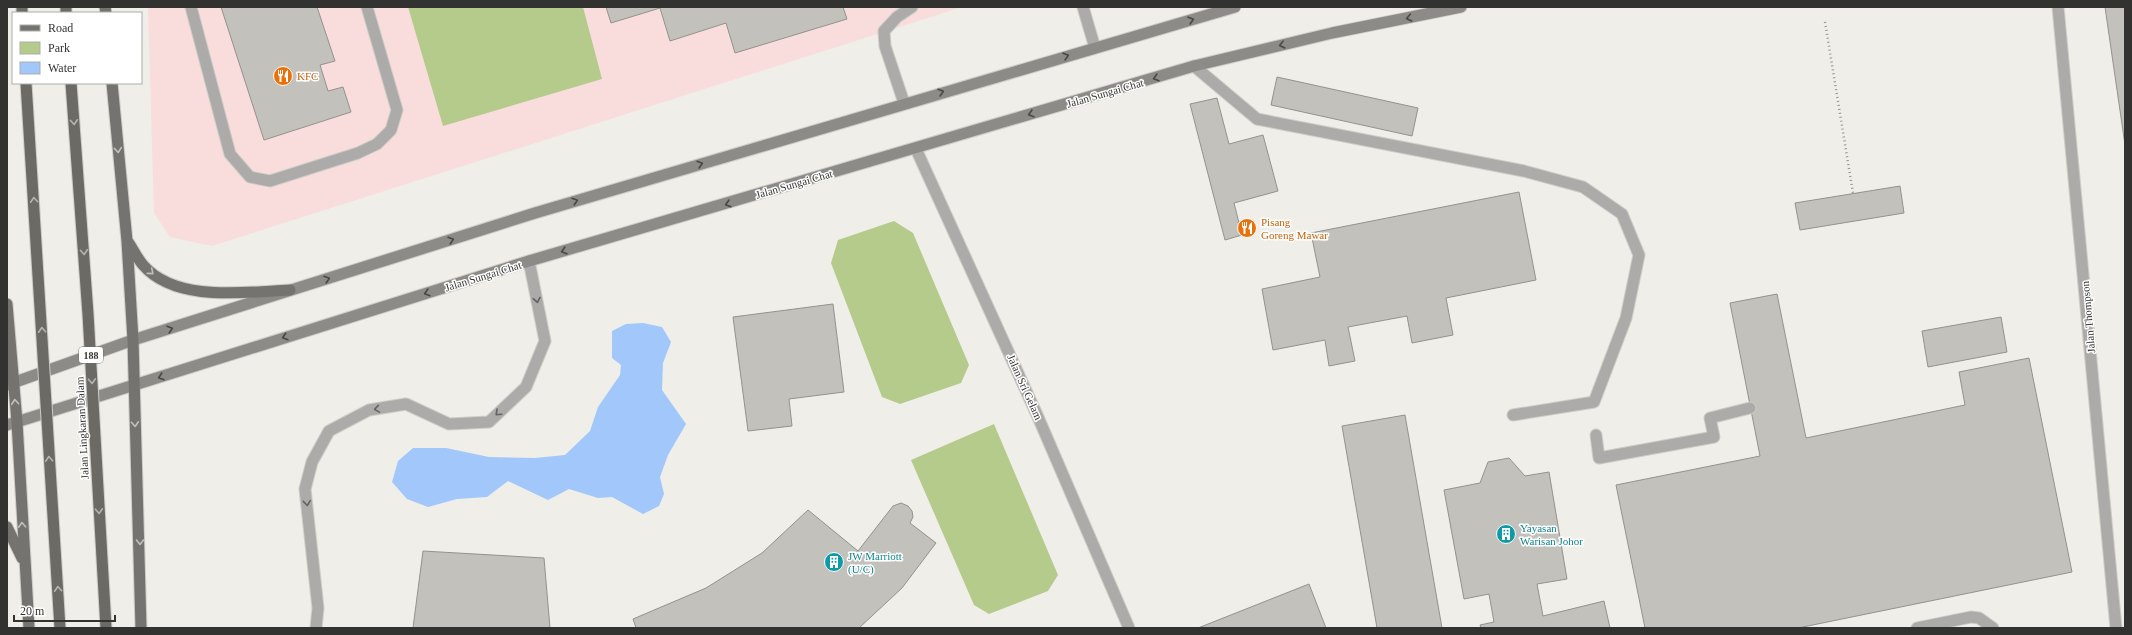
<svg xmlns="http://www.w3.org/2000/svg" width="2132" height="635" font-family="'Times New Roman',serif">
<rect width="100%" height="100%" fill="#efeee8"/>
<path fill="#f8dddc" d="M148,7h814l-750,239 -42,-9 -16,-24z"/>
<path fill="#b5cb8c" d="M408,7h175l19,72 -159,47z
M894,221l19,12 56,132 -8,18 -61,21 -18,-7 -51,-134 7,-23z
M994,424l64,151 -10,16 -59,23 -15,-9 -63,-145z"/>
<path fill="#a1c7fb" d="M643,323l19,4 9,15 -8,21 -1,27 24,34 -18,31 -8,22 4,17 -5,12 -16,8 -31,-17 -14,1 -29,-9 -21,11 -40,-19 -21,16 -30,2 -29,8 -21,-8 -15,-17 6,-21 15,-13h33l43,9 46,1 30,-3 25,-24 8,-24 22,-32 1,-10 -9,-7v-27l14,-7z"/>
<path fill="#c3c1bb" stroke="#93928c" d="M221,7h96l18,54 -15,4 8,26 15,-4 8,25 -87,28z
M606,7h237l4,12 -112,34 -9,-30 -56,18 -10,-33 -49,15z
M2105,7h20v138z
M1277,77l141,31 -6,28 -141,-31z
M1217,98l12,46 34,-9 15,56 -44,12 8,32 -17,5 -35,-136z
M1900,186l4,27 -104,17 -5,-27z
M1519,192l17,88 -90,18 7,37 -41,8 -5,-27 -59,11 7,34 -26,5 -4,-26 -52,10 -11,-61 58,-12 -9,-44z
M1777,294l29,144 159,-33 -6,-33 70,-14 43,214 -274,56h-153l-29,-143 144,-29 -30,-153z
M833,304l11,88 -55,7 3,27 -44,5 -15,-114z
M2001,317l6,35 -79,15 -6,-36z
M1405,415l37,213h-65l-35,-202z
M1509,458l16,18 24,-4 18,107 -30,5 6,32 61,-15 6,27h-129l-1,-3 14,-3 -5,-28 -25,5 -20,-109 36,-7 8,-21z
M901,503l7,3 4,5 1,6 -3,6 26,20 -34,45 -43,40h-223l-3,-9 73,-31 56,-35 46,-43 50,41 35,-45z
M423,551l121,7 6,70h-137z
M1309,584l17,44h-128z"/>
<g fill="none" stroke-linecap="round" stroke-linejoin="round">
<defs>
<path id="service" d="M191,7l39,147 20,23 20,4 88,-28 19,-9 14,-14 6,-20 -30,-103
M1194,66l63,53 267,52 59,16 39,27 17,41 -13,63 -32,84 -81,13
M904,103l-19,-57 -1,-15 13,-14 15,-10
M316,628l2,-20 -13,-119 7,-27 17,-31 40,-21 37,-6 43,20 40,-2 37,-35 19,-46 -16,-80
M1917,628l54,-11 8,1 14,10"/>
<path id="pedestrian" d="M1596,435l3,23 115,-21 -4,-19 40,-10"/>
<path id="minor" d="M1083,7l12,41
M2058,7l58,621
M916,149l122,268 91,211"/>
<path id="secondary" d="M7,385l126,-45 402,-127 700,-206
M7,425l522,-164 665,-195 138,-33 129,-26"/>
<path id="primary" d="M105,7l1,6
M112,83l15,158 6,99 8,288
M128,242c5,7 9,16 15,23 33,38 103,27 147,25
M7,304l10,118 12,206
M7,527l15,31"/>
<path id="trunk" d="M22,7v6
M66,7v6"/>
</defs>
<use href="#service" stroke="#cdccc7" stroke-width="13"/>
<use href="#pedestrian" stroke="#cdccc7" stroke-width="13"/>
<use href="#minor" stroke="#cdccc7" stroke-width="13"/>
<use href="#secondary" stroke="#cdccc7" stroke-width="13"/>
<use href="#primary" stroke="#cdccc7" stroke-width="13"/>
<use href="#trunk" stroke="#cdccc7" stroke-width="13"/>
<path stroke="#969591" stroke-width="2.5" stroke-dasharray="1 3" stroke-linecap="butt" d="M1825,22l28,171"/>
<use href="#service" stroke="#acaba9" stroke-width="11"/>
<use href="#pedestrian" stroke="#acaba9" stroke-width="11"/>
<use href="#minor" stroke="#acaba9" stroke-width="11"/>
<use href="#secondary" stroke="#8c8b87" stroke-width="11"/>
<use href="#primary" stroke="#75736f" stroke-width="11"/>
<use href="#trunk" stroke="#6b6a65" stroke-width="11"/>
<defs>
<path id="trunk-bridge" d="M26,83l34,545
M71,83l17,231 18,314"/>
</defs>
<use href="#trunk-bridge" stroke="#cdccc7" stroke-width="13" stroke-linecap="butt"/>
<use href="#trunk-bridge" stroke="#6b6a65" stroke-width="11"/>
</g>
<defs><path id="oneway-chevron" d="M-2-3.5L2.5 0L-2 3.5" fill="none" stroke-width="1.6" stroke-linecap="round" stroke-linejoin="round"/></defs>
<g stroke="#484846">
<use href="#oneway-chevron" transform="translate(1409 18) rotate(169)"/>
<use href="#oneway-chevron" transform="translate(1191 20) rotate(-16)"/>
<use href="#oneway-chevron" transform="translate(1282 45) rotate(166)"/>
<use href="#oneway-chevron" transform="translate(1066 56) rotate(-16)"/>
<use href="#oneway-chevron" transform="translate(1156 78) rotate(164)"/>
<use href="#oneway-chevron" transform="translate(941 92) rotate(-16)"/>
<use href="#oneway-chevron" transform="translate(1031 114) rotate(164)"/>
<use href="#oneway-chevron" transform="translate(700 164) rotate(-17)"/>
<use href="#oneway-chevron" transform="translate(575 201) rotate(-17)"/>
<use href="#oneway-chevron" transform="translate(728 204) rotate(164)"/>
<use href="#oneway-chevron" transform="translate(451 240) rotate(-17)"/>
<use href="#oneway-chevron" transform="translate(564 251) rotate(164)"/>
<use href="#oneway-chevron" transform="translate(327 279) rotate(-17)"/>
<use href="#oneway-chevron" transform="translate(427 293) rotate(163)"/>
<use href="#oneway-chevron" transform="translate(170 329) rotate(-18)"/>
<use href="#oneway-chevron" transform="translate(285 337) rotate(162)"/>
<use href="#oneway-chevron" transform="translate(161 377) rotate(162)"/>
</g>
<g stroke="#b5b4b2">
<use href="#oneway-chevron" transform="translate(74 122) rotate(86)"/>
<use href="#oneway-chevron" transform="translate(34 200) rotate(-94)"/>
<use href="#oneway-chevron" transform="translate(84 252) rotate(86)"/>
<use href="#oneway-chevron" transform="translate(42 330) rotate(-93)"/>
<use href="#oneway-chevron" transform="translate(92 381) rotate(87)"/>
<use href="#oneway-chevron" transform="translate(49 459) rotate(-93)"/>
<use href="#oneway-chevron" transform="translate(99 511) rotate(87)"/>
<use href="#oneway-chevron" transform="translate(58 589) rotate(-94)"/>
</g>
<g stroke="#c1c0be">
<use href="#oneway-chevron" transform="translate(118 150) rotate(84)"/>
<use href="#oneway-chevron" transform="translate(151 272) rotate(40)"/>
<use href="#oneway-chevron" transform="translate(15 402) rotate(-95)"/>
<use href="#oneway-chevron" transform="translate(135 424) rotate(86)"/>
<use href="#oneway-chevron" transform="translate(22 525) rotate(-93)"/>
<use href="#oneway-chevron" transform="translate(140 542) rotate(89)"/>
</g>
<g stroke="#636260">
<use href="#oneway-chevron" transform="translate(537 300) rotate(79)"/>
<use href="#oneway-chevron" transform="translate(377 409) rotate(171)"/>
<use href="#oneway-chevron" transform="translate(498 413) rotate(137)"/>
<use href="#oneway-chevron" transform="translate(307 503) rotate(84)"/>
</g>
<defs>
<symbol id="restaurant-disc" viewBox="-11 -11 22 22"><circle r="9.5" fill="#e8710a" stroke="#fff"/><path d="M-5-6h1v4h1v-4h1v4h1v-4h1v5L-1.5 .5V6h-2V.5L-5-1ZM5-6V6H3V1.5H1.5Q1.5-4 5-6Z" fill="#fff"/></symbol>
<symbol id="building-disc" viewBox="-11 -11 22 22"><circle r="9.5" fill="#0f9aa8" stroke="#fff"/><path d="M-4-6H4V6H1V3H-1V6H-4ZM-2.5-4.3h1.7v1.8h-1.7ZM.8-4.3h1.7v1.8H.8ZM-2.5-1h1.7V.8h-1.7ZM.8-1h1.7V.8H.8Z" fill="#fff"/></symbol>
</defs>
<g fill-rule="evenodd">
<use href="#restaurant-disc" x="272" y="65" width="22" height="22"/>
<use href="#restaurant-disc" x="1236" y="217" width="22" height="22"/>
<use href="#building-disc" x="1495" y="523" width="22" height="22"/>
<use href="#building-disc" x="823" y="551" width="22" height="22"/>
</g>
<g text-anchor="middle" stroke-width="3" stroke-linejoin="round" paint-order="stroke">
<rect fill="#fff" stroke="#70706e" stroke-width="1" x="79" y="347" width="24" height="16" rx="3"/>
<g font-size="10" font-weight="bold" fill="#323230">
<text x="91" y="359">188</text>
</g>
<g font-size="11" fill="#c56008" stroke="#fff" text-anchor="start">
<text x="297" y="80">KFC</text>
<text x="1261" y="226">Pisang<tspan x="1261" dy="13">Goreng Mawar</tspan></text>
</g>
<g font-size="11" fill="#323230" stroke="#fff">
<text transform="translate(1105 93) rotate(-16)" y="4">Jalan Sungai Chat</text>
<text transform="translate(794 184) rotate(-16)" y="4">Jalan Sungai Chat</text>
<text transform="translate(483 276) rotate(-17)" y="4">Jalan Sungai Chat</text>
<text transform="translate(2088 317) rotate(-95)" y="4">Jalan Thompson</text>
<text transform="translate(1025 387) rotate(66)" y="4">Jalan Sri Gelam</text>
<text transform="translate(82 428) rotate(-93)" y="4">Jalan Lingkaran Dalam</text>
</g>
<g font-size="11" fill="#0d838f" stroke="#fff" text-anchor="start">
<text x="1520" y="532">Yayasan<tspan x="1520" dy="13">Warisan Johor</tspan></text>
<text x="848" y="560">JW Marriott<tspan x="848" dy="13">(U/C)</tspan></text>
</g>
</g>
<rect width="2132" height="635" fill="none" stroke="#323230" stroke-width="16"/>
<rect x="12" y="12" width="130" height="72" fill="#ffffff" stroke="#adadac"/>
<rect x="20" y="25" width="20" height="6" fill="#75736f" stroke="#adadac"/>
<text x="48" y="32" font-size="12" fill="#323230">Road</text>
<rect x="20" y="42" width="20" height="12" fill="#b5cb8c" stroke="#adadac"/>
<text x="48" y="52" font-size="12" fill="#323230">Park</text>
<rect x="20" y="62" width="20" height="12" fill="#a1c7fb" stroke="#adadac"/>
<text x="48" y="72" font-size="12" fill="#323230">Water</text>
<path d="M14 615v6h101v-6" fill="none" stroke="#323230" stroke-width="2"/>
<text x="20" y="615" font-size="12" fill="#323230" stroke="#ffffff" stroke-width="3" paint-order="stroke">20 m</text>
</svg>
